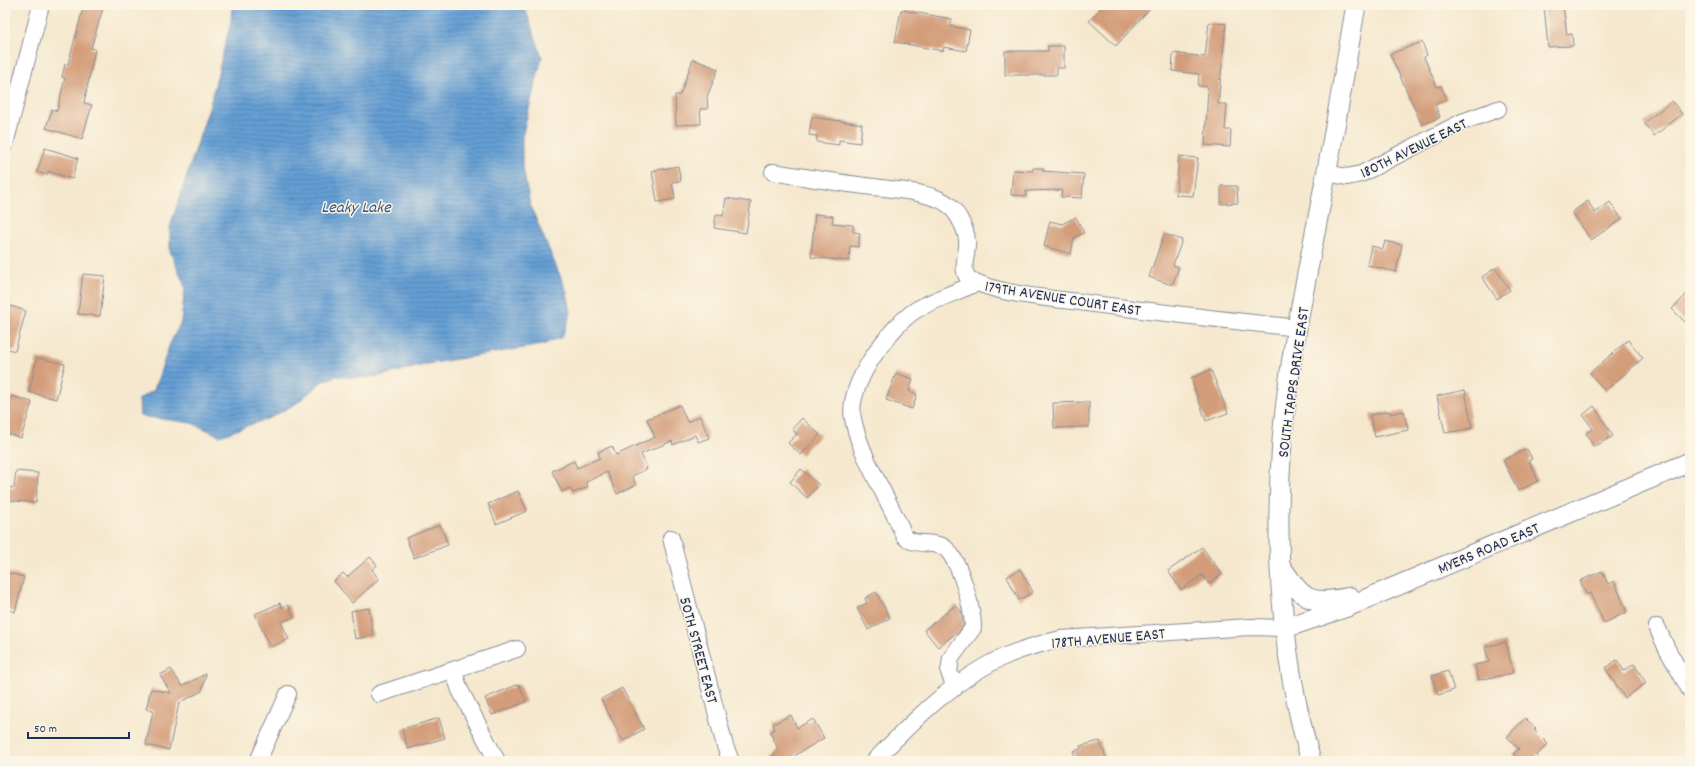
<svg xmlns="http://www.w3.org/2000/svg" width="1695" height="766" font-family="Dekko,sans-serif">
<defs>
<pattern id="water-rules" width="6" height="5" patternUnits="userSpaceOnUse"><rect width="6" height="5" fill="#659fd4"/><path d="M0 2.5h6" fill="none" stroke="#5282af"/></pattern>
</defs>
<rect width="100%" height="100%" fill="#fcf5e5"/>
<filter id="ink" filterUnits="userSpaceOnUse"><feTurbulence type="fractalNoise" baseFrequency=".025" numOctaves="2"/><feDisplacementMap in="SourceGraphic" scale="8" xChannelSelector="R" yChannelSelector="G"/><feConvolveMatrix kernelMatrix="1 2 1 2 8 2 1 2 1" color-interpolation-filters="sRGB"/></filter>
<filter id="wash" filterUnits="userSpaceOnUse"><feTurbulence type="fractalNoise" baseFrequency=".012" numOctaves="4" result="noise"/><feDisplacementMap in="SourceGraphic" scale="16" xChannelSelector="R" yChannelSelector="G"/><feGaussianBlur stdDeviation="0.9" result="paint"/><feColorMatrix in="noise" values="0 0 0 0 0 0 0 0 0 0 0 0 0 0 0 0 0 1.4 0 .05"/><feComposite in="paint" operator="in"/></filter>
<g filter="url(#wash)">
<rect width="100%" height="100%" fill="#f5e8ce"/>
<path fill="url(#water-rules)" stroke="#406799" d="M232,5h292l18,52 -20,80v26l8,42 37,87 4,21 -9,24 -20,8 -109,18 -54,13 -22,2 -21,-2 -15,6 -24,21 -25,14 -52,19 -28,-13 -52,-7 -1,-17 15,-9 16,-46 11,-22 4,-35 -15,-36v-24l40,-122 21,-84z"/>
<g id="blocks">
<path fill="#d39d7a" d="M84,5h20l-13,43 4,1 -11,54 8,2 -10,34 -36,-11 6,-19 5,2 8,-33 -3,-1 3,-13h3z
M1104,5h49l-37,41 -27,-25z
M1544,5h19l4,30 5,-1 1,12 -25,1z
M901,10l51,9 -2,7 20,4 -4,21 -22,-4 -1,4 -48,-9z
M1209,22l17,2 -8,80h9l-2,26h6l-1,17 -25,-2 3,-58 -10,-1 1,-12 -27,-3 1,-18 32,4z
M1422,42l5,13 -3,2 13,30 4,-1 6,13 -12,6 5,12 -18,8 -32,-71z
M1048,46h16v22h-7v7h-52v-24h43z
M693,59l25,10 -11,28 1,12h-8l1,15 -25,1 -1,-30h5z
M1672,101l10,13 -28,22 -10,-13z
M812,117l50,7 -2,19 -21,-3v5l-22,-3v-6l-8,-1z
M45,148l33,10 -6,21 -24,-8 -1,4 -10,-3z
M1179,156l19,2 -5,38 -17,-1z
M678,166l3,15 -9,1 3,17 -18,3 -5,-31z
M1033,168h10v3l41,3 -2,24 -21,-1 1,-7 -36,1v5l-15,-1 2,-25 20,1z
M1221,186h16l1,17 -17,1z
M726,198l25,4 -5,31 -32,-5 2,-14 7,2z
M1588,201l7,12 15,-11 12,17 -31,21 -19,-28z
M815,214l18,2 -1,7 21,2v7l7,1 -2,14 -8,-1 -1,15 -38,-4z
M1076,217l8,16 -10,5 -3,16 -27,-8 6,-25 12,3z
M1164,234l18,6 -9,25 6,2 -7,18 -23,-8z
M1385,241l17,4 -6,27 -29,-7 4,-19 12,3z
M1495,268l15,22 -13,9 -15,-22z
M83,274l22,2 -5,40 -22,-2z
M1690,291v36l-18,-18z
M5,304l21,7 -11,40 -10,-3z
M1628,340l15,18 -38,33 -15,-18z
M37,358l28,6 -9,35 -27,-7z
M1211,370l17,43 -22,8 -15,-43z
M896,373l17,6 -4,12 8,3 -5,15 -26,-9z
M1465,390l7,38 -27,5 -8,-37z
M12,396l20,6 -11,36 -16,-5v-15z
M1089,402v25l-35,1 -1,-25z
M680,405l7,17 13,-6 9,22 -11,4 -3,-7 -22,10 -1,-4 -31,13 6,15 -15,7 4,9 -19,9 -10,-22 -21,10 2,5 -15,6 -3,-5 -8,4 -10,-21 22,-10 3,7 23,-10 -2,-6 14,-6 4,9 39,-18 -8,-18z
M1594,406l19,30 -19,11 -8,-14 7,-4 -10,-14z
M1390,411v3l14,-3 4,19 -33,7 -5,-22z
M802,418l18,17 -19,20 -13,-12 9,-9 -5,-5z
M1527,449l5,10 -3,1 9,21 -20,10 -15,-31z
M801,469l18,16 -12,13 -17,-16z
M16,471l22,2 -2,30 -31,-3v-13l9,1z
M518,491l9,20 -31,13 -8,-20z
M440,525l8,20 -34,13 -8,-20z
M1202,547l20,27 -13,10 -7,-9 -21,15 -13,-19z
M370,557l7,8 -5,5 7,9 -27,24 -18,-22 9,-8 4,4z
M1020,569l13,23 -14,8 -12,-23z
M1602,571l6,13 6,-3 13,31 -23,11 -14,-30 -3,2 -7,-14z
M5,572l19,5 -9,35 -10,-3z
M876,592l14,26 -22,12 -11,-22 10,-5 -2,-5z
M280,603l2,5 6,-3 6,12 -13,5 8,17 -19,8 -15,-33z
M956,605l5,6 2,14 -4,6 -21,16 -14,-17z
M369,608l4,28 -18,3 -4,-28z
M1506,642l7,31 -34,7 -4,-15 14,-3 -4,-15z
M1617,660l7,11 10,-7 12,19 -21,15 -20,-30z
M171,669l11,17 24,-12 -4,17 -23,12 -10,47 -23,-5 7,-34 -7,-2 5,-20 20,4 -11,-18z
M1448,671l6,19 -16,5 -6,-19z
M519,684l7,18 -34,13 -7,-17z
M622,688l22,41 -21,12 -22,-42z
M791,715l6,13 16,-9 11,19 -27,16 -5,7h-23l9,-12 -8,-17 5,-3 -2,-5z
M439,718l6,20 -37,11 -6,-20z
M1525,718l11,10 -2,2 14,14 -12,12 5,5h-21l-7,-7 6,-5 -12,-12z
M1100,741l7,20h-31l-3,-10 8,-2 -1,-3z"/>
</g>
</g>
<g filter="url(#ink)">
<use href="#blocks" fill-opacity="0" stroke="#888c96" stroke-width="1"/>
<g fill="none" stroke-linecap="round" stroke-linejoin="round">
<defs>
<path id="minor" d="M5,144l36,-139
M773,172c30,5 61,10 92,14 22,3 68,5 85,20 8,8 16,23 17,34 2,13 -10,35 6,41 31,14 73,17 107,21 72,10 145,18 218,26
M1327,173l20,4 14,-3 101,-52 36,-13
M671,538l54,208 6,15
M1657,627l10,22 23,41
M453,670l7,20 37,71
M955,688l-6,-16 2,-14 22,-30c0,-18 -14,-74 -31,-82 -13,-5 -29,0 -38,-10 -16,-40 -42,-75 -51,-117 -7,-33 36,-92 63,-109 19,-11 41,-18 61,-27
M379,694l138,-45
M258,761l30,-67
M874,761c38,-39 83,-85 134,-106 17,-7 35,-12 53,-16l189,-12 35,1"/>
<path id="tertiary" d="M1280,565c23,34 27,41 70,32
M1285,628l62,-21 343,-145
M1311,761c-30,-103 -37,-213 -29,-320 7,-89 28,-178 44,-266 11,-56 20,-113 30,-170"/>
</defs>
<use href="#minor" stroke="#888c96" stroke-width="18"/>
<use href="#tertiary" stroke="#888c96" stroke-width="21"/>
<use href="#minor" stroke="#fff" stroke-width="16"/>
<use href="#tertiary" stroke="#fff" stroke-width="19"/>
</g>
</g>
<g text-anchor="middle" stroke-width="3" stroke-linejoin="round" paint-order="stroke">
<g font-size="16" fill="#1b2f5e" stroke="#fcf5e5">
<text transform="translate(1413 147) rotate(-26)" y="6">180TH AVENUE EAST</text>
<text transform="translate(1063 297) rotate(9)" y="6">179TH AVENUE COURT EAST</text>
<text transform="translate(1292 382) rotate(-82)" y="6">SOUTH TAPPS DRIVE EAST</text>
<text transform="translate(1488 547) rotate(-23)" y="6">MYERS ROAD EAST</text>
<text transform="translate(1108 637) rotate(-5)" y="6">178TH AVENUE EAST</text>
<text transform="translate(700 650) rotate(75)" y="6">50TH STREET EAST</text>
</g>
<g font-size="17" font-style="italic" fill="#355687" stroke="#fcf5e5">
<text x="356" y="212">Leaky Lake</text>
</g>
</g>
<rect width="1695" height="766" fill="none" stroke="#fcf5e5" stroke-width="20"/>
<path d="M28 732v6h101v-6" fill="none" stroke="#1b2f5e" stroke-width="2"/>
<text x="34" y="732" font-size="12" fill="#1b2f5e" stroke="#fcf5e5" stroke-width="3" paint-order="stroke">50 m</text>
</svg>
